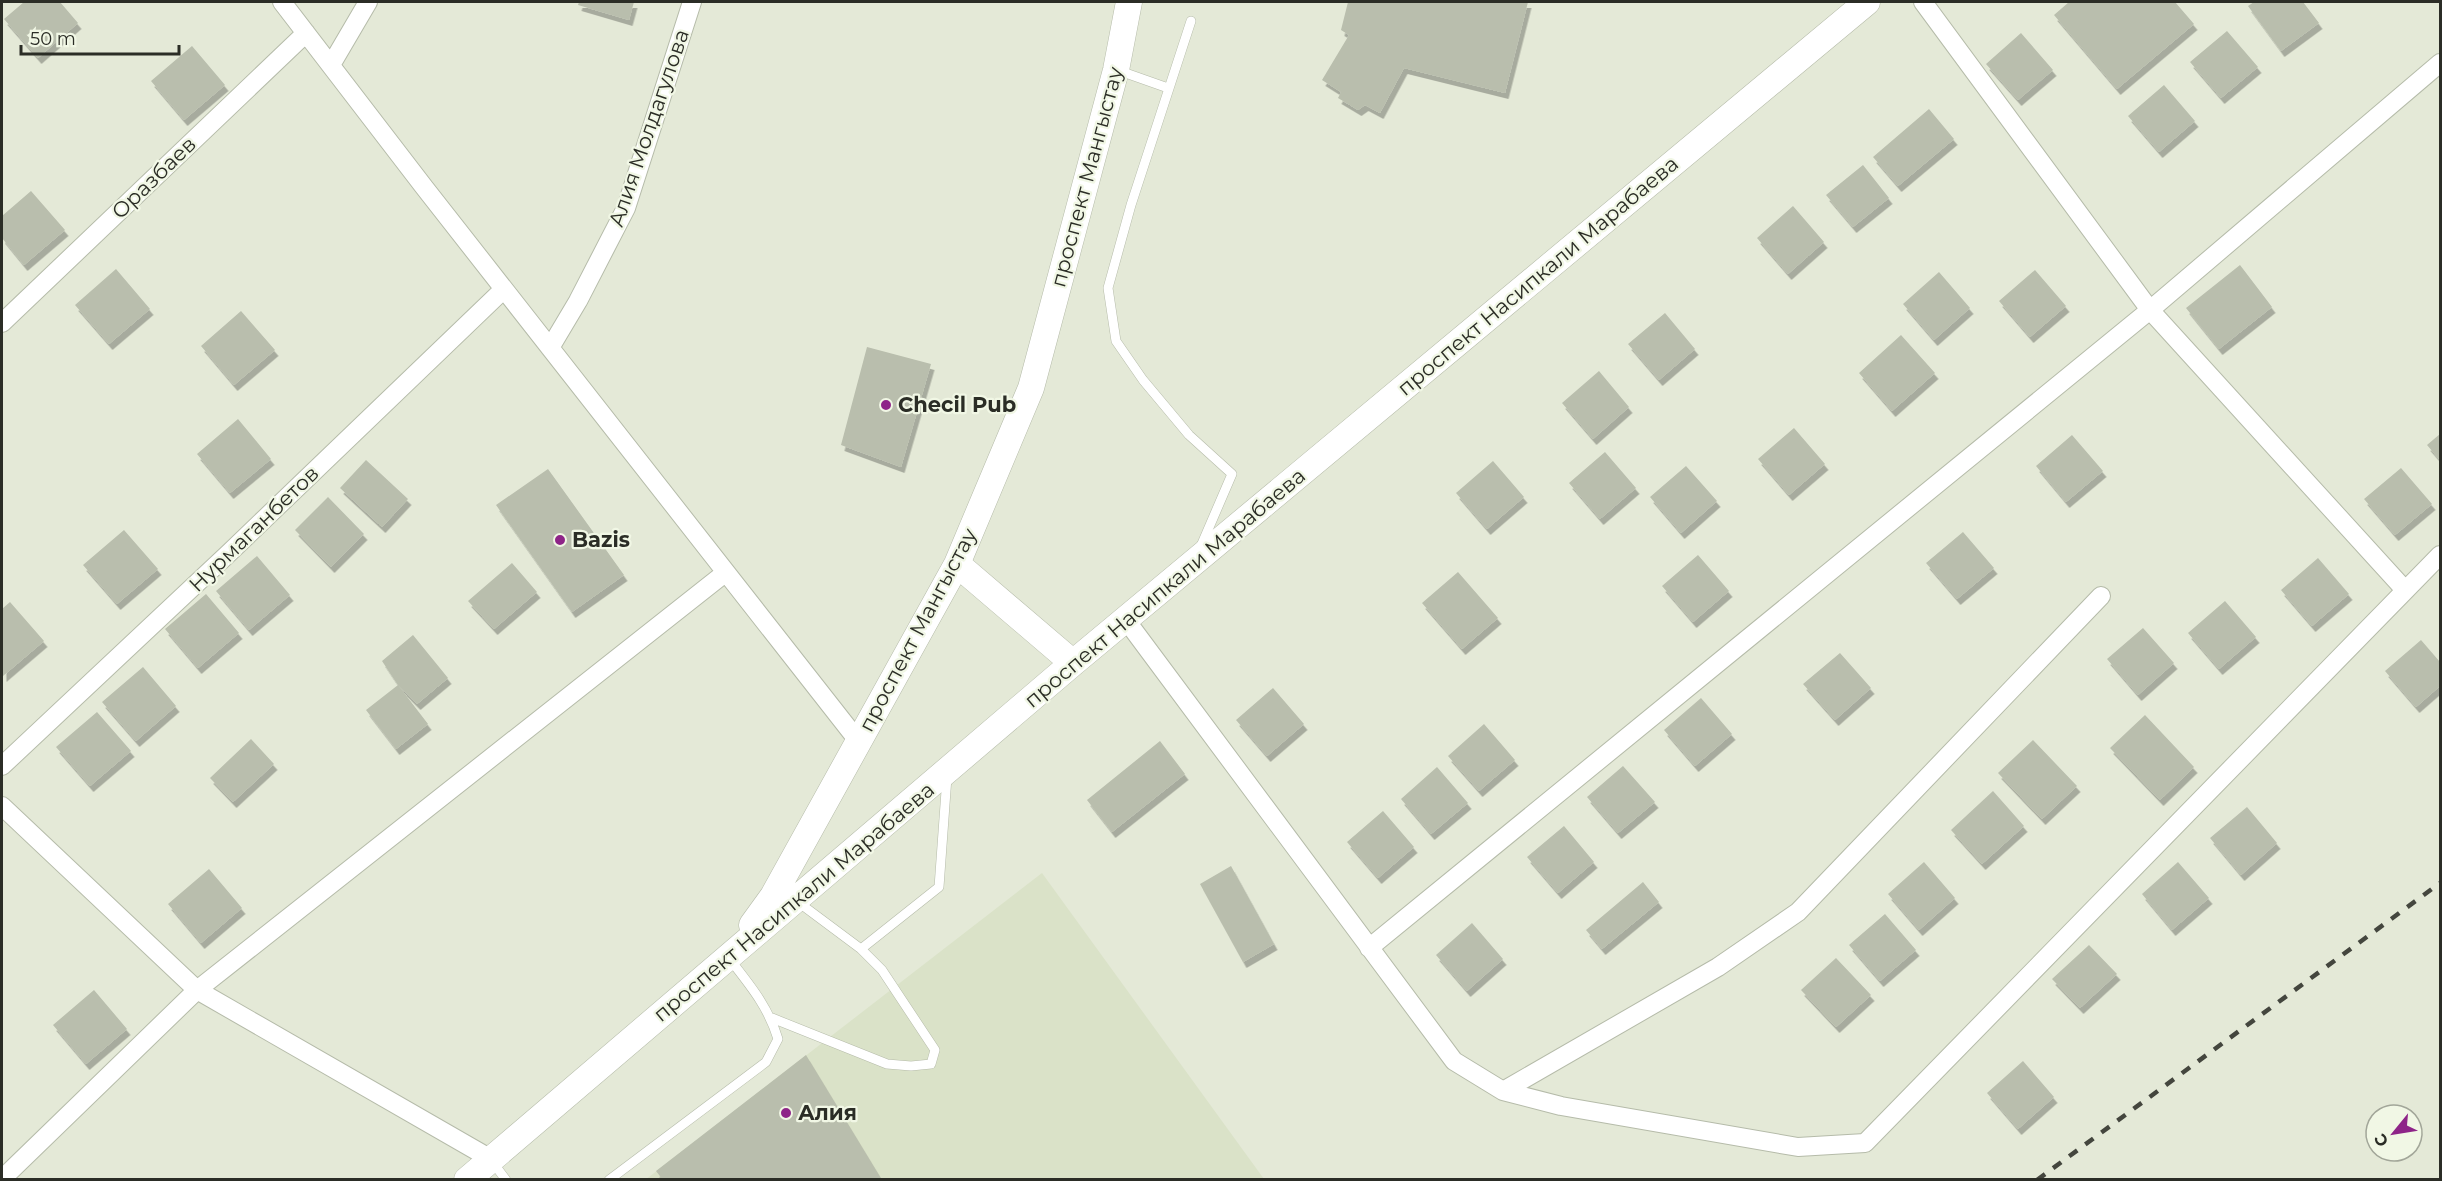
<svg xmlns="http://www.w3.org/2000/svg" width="2442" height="1181" font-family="Montserrat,sans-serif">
<defs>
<filter id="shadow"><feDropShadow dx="3.5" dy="6" stdDeviation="0" flood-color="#0004"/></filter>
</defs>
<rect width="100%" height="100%" fill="#e4e9d7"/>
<path fill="#dae2c8" d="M1042,873l222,306 -619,1z"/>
<path fill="#b9bead" filter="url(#shadow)" d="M24,2h36l18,21 -40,35 -34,-39z
M579,2h55l-5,18 -51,-15z
M1348,2h180l-23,91 -101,-25 -24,45 -15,-8 -7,5 -20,-12 3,-6 -19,-12 27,-45 -8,-5z
M2069,2h106l19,22 -77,65 -63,-74z
M2254,2h49l16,21 -38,28 -33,-45z
M2227,31l31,36 -37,31 -31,-36z
M2021,33l32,37 -35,30 -32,-36z
M192,46l33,39 -41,35 -33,-39z
M2164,85l31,36 -36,31 -31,-36z
M1929,109l25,30 -56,47 -25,-29z
M1863,165l26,33 -36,29 -27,-32z
M31,191l34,39 -41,35 -22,-27v-22z
M1793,206l31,36 -36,32 -31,-36z
M2240,265l32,42 -53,42 -33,-41z
M116,269l34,40 -41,35 -34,-39z
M2035,270l31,36 -36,31 -31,-36z
M1939,272l31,36 -36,32 -31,-36z
M241,311l34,39 -41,35 -33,-39z
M1665,313l30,36 -36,31 -31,-36z
M1901,335l34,38 -43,38 -33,-38z
M867,347l64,17 -30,103 -60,-22z
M1599,371l30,36 -36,32 -31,-36z
M238,419l33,40 -41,34 -33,-39z
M1794,428l31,36 -36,31 -31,-36z
M2440,434v26l-13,-15z
M2072,435l31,36 -37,31 -30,-36z
M1605,452l31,36 -36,31 -31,-36z
M366,460l42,39 -26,28 -42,-39z
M1493,461l31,36 -37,32 -31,-36z
M1686,466l31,35 -36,32 -31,-36z
M2401,468l31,36 -37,31 -31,-36z
M548,469l76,106 -52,37 -76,-107z
M328,497l36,37 -33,33 -36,-37z
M124,530l34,39 -41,35 -34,-39z
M1963,532l31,36 -37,31 -31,-36z
M1698,555l31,36 -36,31 -31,-36z
M257,556l33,39 -41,35 -33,-39z
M2318,558l31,36 -37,32 -31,-36z
M512,563l25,29 -43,37 -26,-28z
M1458,572l40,46 -36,31 -40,-46z
M206,594l33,39 -41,35 -33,-39z
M2225,601l31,36 -37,32 -31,-36z
M10,602l34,39 -41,35 -1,-67z
M2143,628l31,35 -36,32 -31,-36z
M413,635l35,43 -31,26 -19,-19 30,39 -32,25 -30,-39 32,-25 -16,-24z
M2421,640l19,22v24l-24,21 -31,-36z
M1840,653l31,35 -36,32 -32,-36z
M143,667l33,39 -40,35 -34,-39z
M1273,688l31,36 -37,32 -31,-36z
M1701,698l31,36 -37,32 -31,-36z
M97,712l34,39 -41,35 -34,-39z
M2145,715l49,52 -34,33 -50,-52z
M1484,724l31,36 -36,31 -31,-35z
M251,739l23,25 -41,38 -23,-24z
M2033,740l44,46 -35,33 -44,-46z
M1160,741l25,33 -73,58 -25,-32z
M1623,766l32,36 -37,31 -31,-36z
M1437,767l31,36 -37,31 -30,-35z
M1993,791l31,35 -42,38 -31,-34z
M2247,807l30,36 -36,32 -31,-37z
M1383,811l31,36 -36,31 -31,-36z
M1564,826l30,36 -36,31 -31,-36z
M1924,862l31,36 -36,32 -31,-36z
M2178,862l31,36 -37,32 -30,-36z
M1231,866l43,78 -31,18 -43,-78z
M209,869l33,39 -41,35 -33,-39z
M1643,882l16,20 -57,47 -16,-19z
M1885,914l31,36 -36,31 -31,-36z
M1472,923l31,36 -36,32 -31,-36z
M2089,945l28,29 -37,34 -28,-29z
M1836,958l35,37 -35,32 -35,-37z
M94,990l33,39 -41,35 -33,-39z
M806,1055l76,125h-219l-7,-9z
M2023,1061l31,36 -36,32 -31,-36z"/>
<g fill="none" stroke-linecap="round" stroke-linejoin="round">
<defs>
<path id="lane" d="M1191,21l-60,184 -23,83 8,53 27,39 46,55 43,39 -31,72
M1117,70l51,18
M798,902l63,47 78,-62 8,-110
M772,1018l115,46 24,2 20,-2 4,-14 -53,-80 -21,-21
M491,1160l15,20
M609,1180l157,-118 12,-23c-10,-33 -29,-55 -50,-82"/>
<path id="street" d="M282,2l142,185 435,555
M1923,2l227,308 255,280
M331,65l37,-63
M2,323l304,-290
M550,348l28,-47 48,-93 66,-206
M1126,620l328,441 49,30 58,15 237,41 67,-4 575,-588
M2,766l228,-214 274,-263
M2,806l195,184 294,169
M1369,948l781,-638 290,-247
M1503,1091l215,-124 80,-55 303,-316
M2,1179l195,-189 528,-417"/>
<path id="secondary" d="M957,564l116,99
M752,925l21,-29 184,-332 74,-176 85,-318 13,-68
M467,1180l606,-517 794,-661"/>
</defs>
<use href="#lane" stroke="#b5bba9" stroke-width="10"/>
<use href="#street" stroke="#b5bba9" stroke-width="20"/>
<use href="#secondary" stroke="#b5bba9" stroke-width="27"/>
<use href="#lane" stroke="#fff" stroke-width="9"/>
<use href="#street" stroke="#fff" stroke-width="18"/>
<use href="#secondary" stroke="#fff" stroke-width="26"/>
<path stroke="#44463e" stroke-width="4.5" stroke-dasharray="10 10" stroke-linecap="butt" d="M2037,1180l403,-297"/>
</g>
<g fill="#8e2488" stroke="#f1f7e5" stroke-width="2">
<circle cx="886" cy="405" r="6"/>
<circle cx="560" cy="540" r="6"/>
<circle cx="786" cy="1113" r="6"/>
</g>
<g text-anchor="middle" stroke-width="4.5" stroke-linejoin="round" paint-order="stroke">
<g font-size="21" fill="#2b2d26" stroke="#f1f7e5">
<text transform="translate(649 128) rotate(-71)" y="7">Алия Молдагулова</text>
<text transform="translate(1087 177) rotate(-75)" y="7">проспект Мангыстау</text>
<text transform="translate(154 178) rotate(-44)" y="7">Оразбаев</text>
<text transform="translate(1538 276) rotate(-40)" y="7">проспект Насипкали Марабаева</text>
<text transform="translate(254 529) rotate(-44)" y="7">Нурмаганбетов</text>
<text transform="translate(1165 588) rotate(-40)" y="7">проспект Насипкали Марабаева</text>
<text transform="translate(918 630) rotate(-62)" y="7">проспект Мангыстау</text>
<text transform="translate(794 902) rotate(-40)" y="7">проспект Насипкали Марабаева</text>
</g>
<g font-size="21" font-weight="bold" fill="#2b2d26" stroke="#f1f7e5" text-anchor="start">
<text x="898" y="412">Checil Pub</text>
<text x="572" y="547">Bazis</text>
<text x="798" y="1120">Алия</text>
</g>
</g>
<rect width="2442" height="1181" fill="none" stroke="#2b2d26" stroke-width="6"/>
<g transform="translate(2394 1133) rotate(240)"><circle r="28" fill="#f1f7e5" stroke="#a2a699" stroke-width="1.5"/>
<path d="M0-4.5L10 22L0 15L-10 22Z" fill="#8e2488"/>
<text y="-9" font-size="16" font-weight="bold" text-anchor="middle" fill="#2b2d26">С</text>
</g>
<path d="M21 45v9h158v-9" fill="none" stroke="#2b2d26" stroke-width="3"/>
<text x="30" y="45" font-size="18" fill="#2b2d26" stroke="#f1f7e5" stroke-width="4.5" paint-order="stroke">50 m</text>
</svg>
